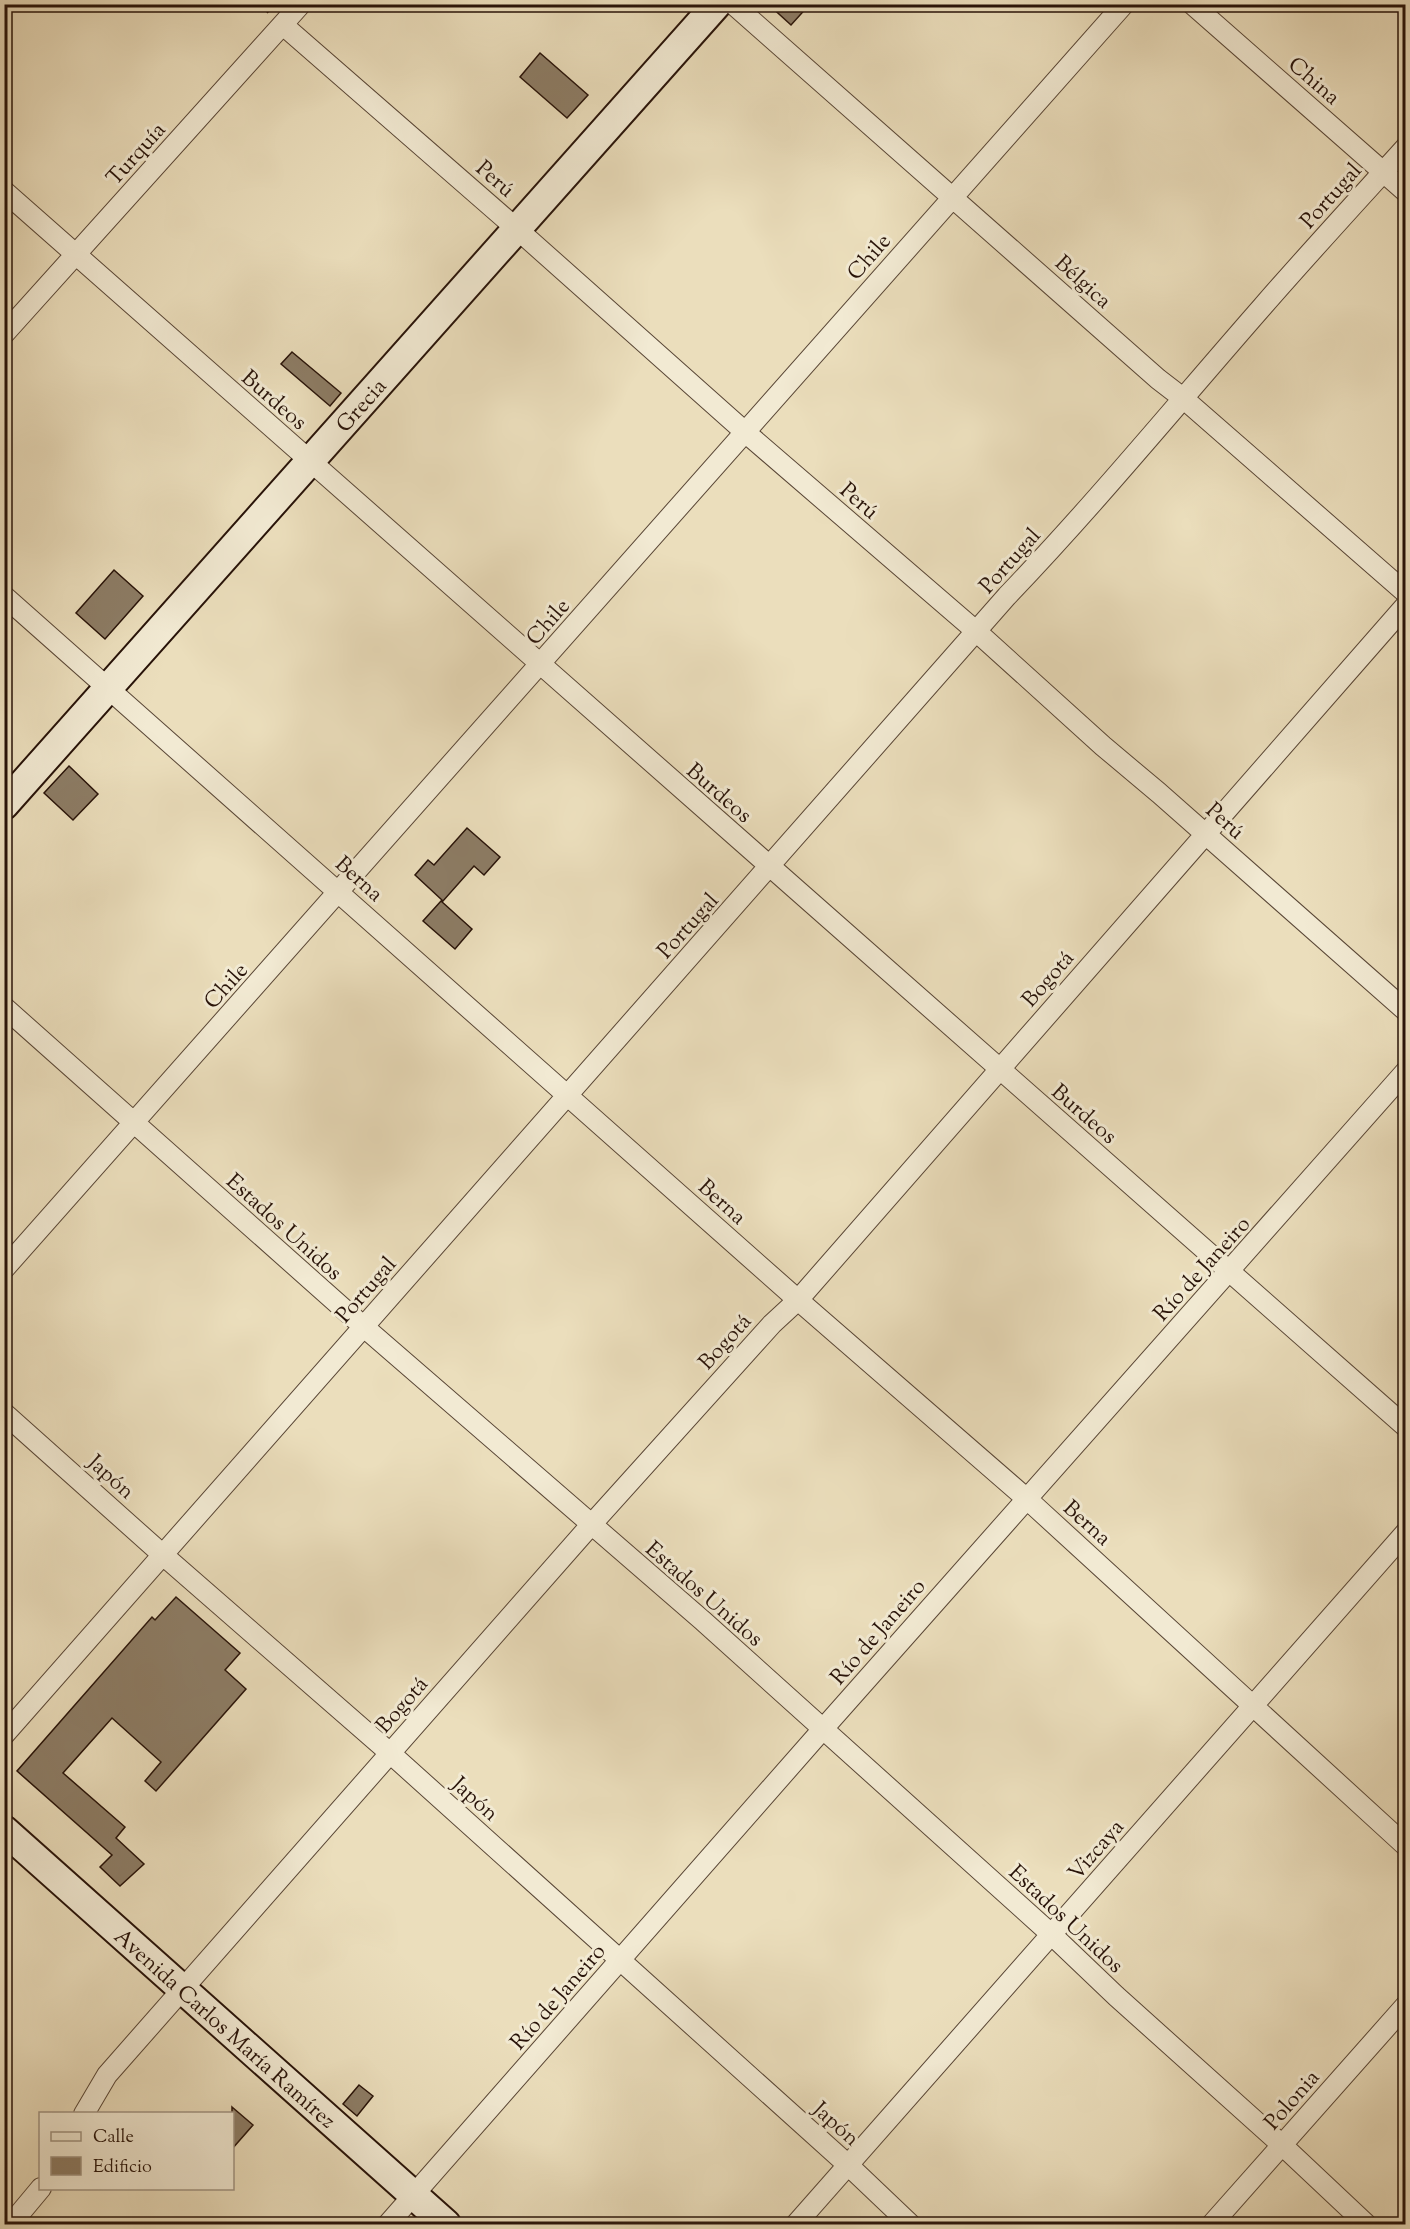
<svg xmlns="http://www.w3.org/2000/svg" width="1410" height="2229" font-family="'Sorts Mill Goudy',serif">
<rect width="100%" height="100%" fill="#ebdebc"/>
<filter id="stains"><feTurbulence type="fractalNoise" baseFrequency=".00333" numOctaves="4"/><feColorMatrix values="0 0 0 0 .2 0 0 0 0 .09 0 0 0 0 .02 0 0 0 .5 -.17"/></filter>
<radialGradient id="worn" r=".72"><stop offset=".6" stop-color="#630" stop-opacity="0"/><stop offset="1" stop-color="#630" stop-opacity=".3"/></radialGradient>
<path fill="#8d7d66" stroke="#281309" stroke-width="1.5" d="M768,4h42l-19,21z
M540,53l48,42 -21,23 -47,-41z
M292,352l49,41 -11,13 -49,-42z
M114,570l29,26 -38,43 -29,-26z
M69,766l29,28 -25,26 -29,-27z
M467,828l33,29 -16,18 -10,-9 -31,35 -28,-26 13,-15 6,5z
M441,901l31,28 -17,20 -32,-28z
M176,1597l64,56 -15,17 21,19 -90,102 -11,-10 16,-19 -49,-44 -49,55 62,54 -9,11 28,26 -24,22 -20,-19 12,-12 -95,-84 135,-154 3,3z
M359,2085l14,11 -16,20 -14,-12z
M232,2107l21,18 -21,24z"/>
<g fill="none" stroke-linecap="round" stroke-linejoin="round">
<defs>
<path id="street" d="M733,4l425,375 26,20 222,194
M1192,4l214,188
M283,25l234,204 228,203 232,200 126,114 56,47 247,218
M4,191l1402,1236
M4,334l297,-330
M4,596l794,704 229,199 379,347
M4,1007l360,320 338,293 349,314 65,62 166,149 84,79
M4,1269l1120,-1265
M4,1413l159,142 227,198 458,412 62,59
M4,1735l1003,-1139c89,-93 171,-193 256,-290 47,-54 95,-106 143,-159
M84,2114l23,-39 483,-549 182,-202 26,-24 608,-695
M11,2224l30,-36
M388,2224l434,-494 584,-659
M796,2224l610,-692
M1212,2224l194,-219"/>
<g id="secondary">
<path id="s1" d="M4,805l713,-801"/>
<path id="s2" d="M4,1830l442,394"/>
</g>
</defs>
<use href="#street" stroke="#594636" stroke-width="22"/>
<use href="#secondary" stroke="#281309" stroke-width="32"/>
<path stroke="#281309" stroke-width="4" stroke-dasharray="4.5 3" stroke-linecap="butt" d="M261,4l8,8"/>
<use href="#street" stroke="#f2ead3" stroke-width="20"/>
<use href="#secondary" stroke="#f2ead3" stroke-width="28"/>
</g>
<g text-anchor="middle" stroke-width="6" stroke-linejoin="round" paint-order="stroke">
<g font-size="22" fill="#281309" stroke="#f2ead3">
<text transform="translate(1315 80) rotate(41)" y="8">China</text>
<text transform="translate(135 153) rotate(-48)" y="8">Turquía</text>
<text transform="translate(496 178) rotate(41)" y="8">Perú</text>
<text transform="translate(1330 195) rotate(-48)" y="8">Portugal</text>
<text transform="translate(868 256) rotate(-49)" y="8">Chile</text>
<text transform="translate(1084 281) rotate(42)" y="8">Bélgica</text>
<text transform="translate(275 399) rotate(41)" y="8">Burdeos</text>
<text dy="8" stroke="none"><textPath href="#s1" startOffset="536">Grecia</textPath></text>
<text transform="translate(860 500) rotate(41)" y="8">Perú</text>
<text transform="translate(1009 560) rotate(-48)" y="8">Portugal</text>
<text transform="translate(547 621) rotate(-49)" y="8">Chile</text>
<text transform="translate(720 792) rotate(41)" y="8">Burdeos</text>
<text transform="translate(1226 820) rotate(42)" y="8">Perú</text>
<text transform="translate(360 878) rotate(42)" y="8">Berna</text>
<text transform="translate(687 925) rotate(-48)" y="8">Portugal</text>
<text transform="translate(1047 978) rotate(-49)" y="8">Bogotá</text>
<text transform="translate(225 985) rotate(-48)" y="8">Chile</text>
<text transform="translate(1085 1113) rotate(41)" y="8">Burdeos</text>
<text transform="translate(723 1201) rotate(42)" y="8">Berna</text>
<text transform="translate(285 1226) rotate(42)" y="8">Estados Unidos</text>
<text transform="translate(1201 1268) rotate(-48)" y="8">Río de Janeiro</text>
<text transform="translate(365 1289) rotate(-49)" y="8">Portugal</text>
<text transform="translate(724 1341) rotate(-48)" y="8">Bogotá</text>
<text transform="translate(112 1476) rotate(42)" y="8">Japón</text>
<text transform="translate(1088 1522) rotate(42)" y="8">Berna</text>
<text transform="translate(705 1593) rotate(41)" y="8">Estados Unidos</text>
<text transform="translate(877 1631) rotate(-49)" y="8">Río de Janeiro</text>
<text transform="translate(401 1704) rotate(-49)" y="8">Bogotá</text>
<text transform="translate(476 1798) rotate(42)" y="8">Japón</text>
<text transform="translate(1095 1849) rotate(-49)" y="8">Vizcaya</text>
<text transform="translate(1067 1918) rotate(43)" y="8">Estados Unidos</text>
<text transform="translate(557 1996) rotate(-49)" y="8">Río de Janeiro</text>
<text dy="8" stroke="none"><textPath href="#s2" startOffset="297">Avenida Carlos María Ramírez</textPath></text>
<text transform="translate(1291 2099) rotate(-49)" y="8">Polonia</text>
<text transform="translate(837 2123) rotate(42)" y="8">Japón</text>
</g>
</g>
<rect width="1410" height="2229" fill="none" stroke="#ebdebc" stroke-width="24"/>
<rect x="6" y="6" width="1398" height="2217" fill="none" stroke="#281309" stroke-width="3"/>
<rect x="12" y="12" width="1386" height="2205" fill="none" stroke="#281309" stroke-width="1.5"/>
<rect x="39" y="2112" width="195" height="78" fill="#f2ead3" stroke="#a19482" stroke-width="1.5"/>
<rect x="51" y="2132" width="30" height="9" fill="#f2ead3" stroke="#a19482" stroke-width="1.5"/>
<text x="93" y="2142" font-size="18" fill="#281309">Calle</text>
<rect x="51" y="2157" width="30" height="18" fill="#8d7d66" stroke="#a19482" stroke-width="1.5"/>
<text x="93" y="2172" font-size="18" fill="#281309">Edificio</text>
<rect width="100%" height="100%" filter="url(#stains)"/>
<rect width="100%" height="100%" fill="url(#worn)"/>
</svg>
